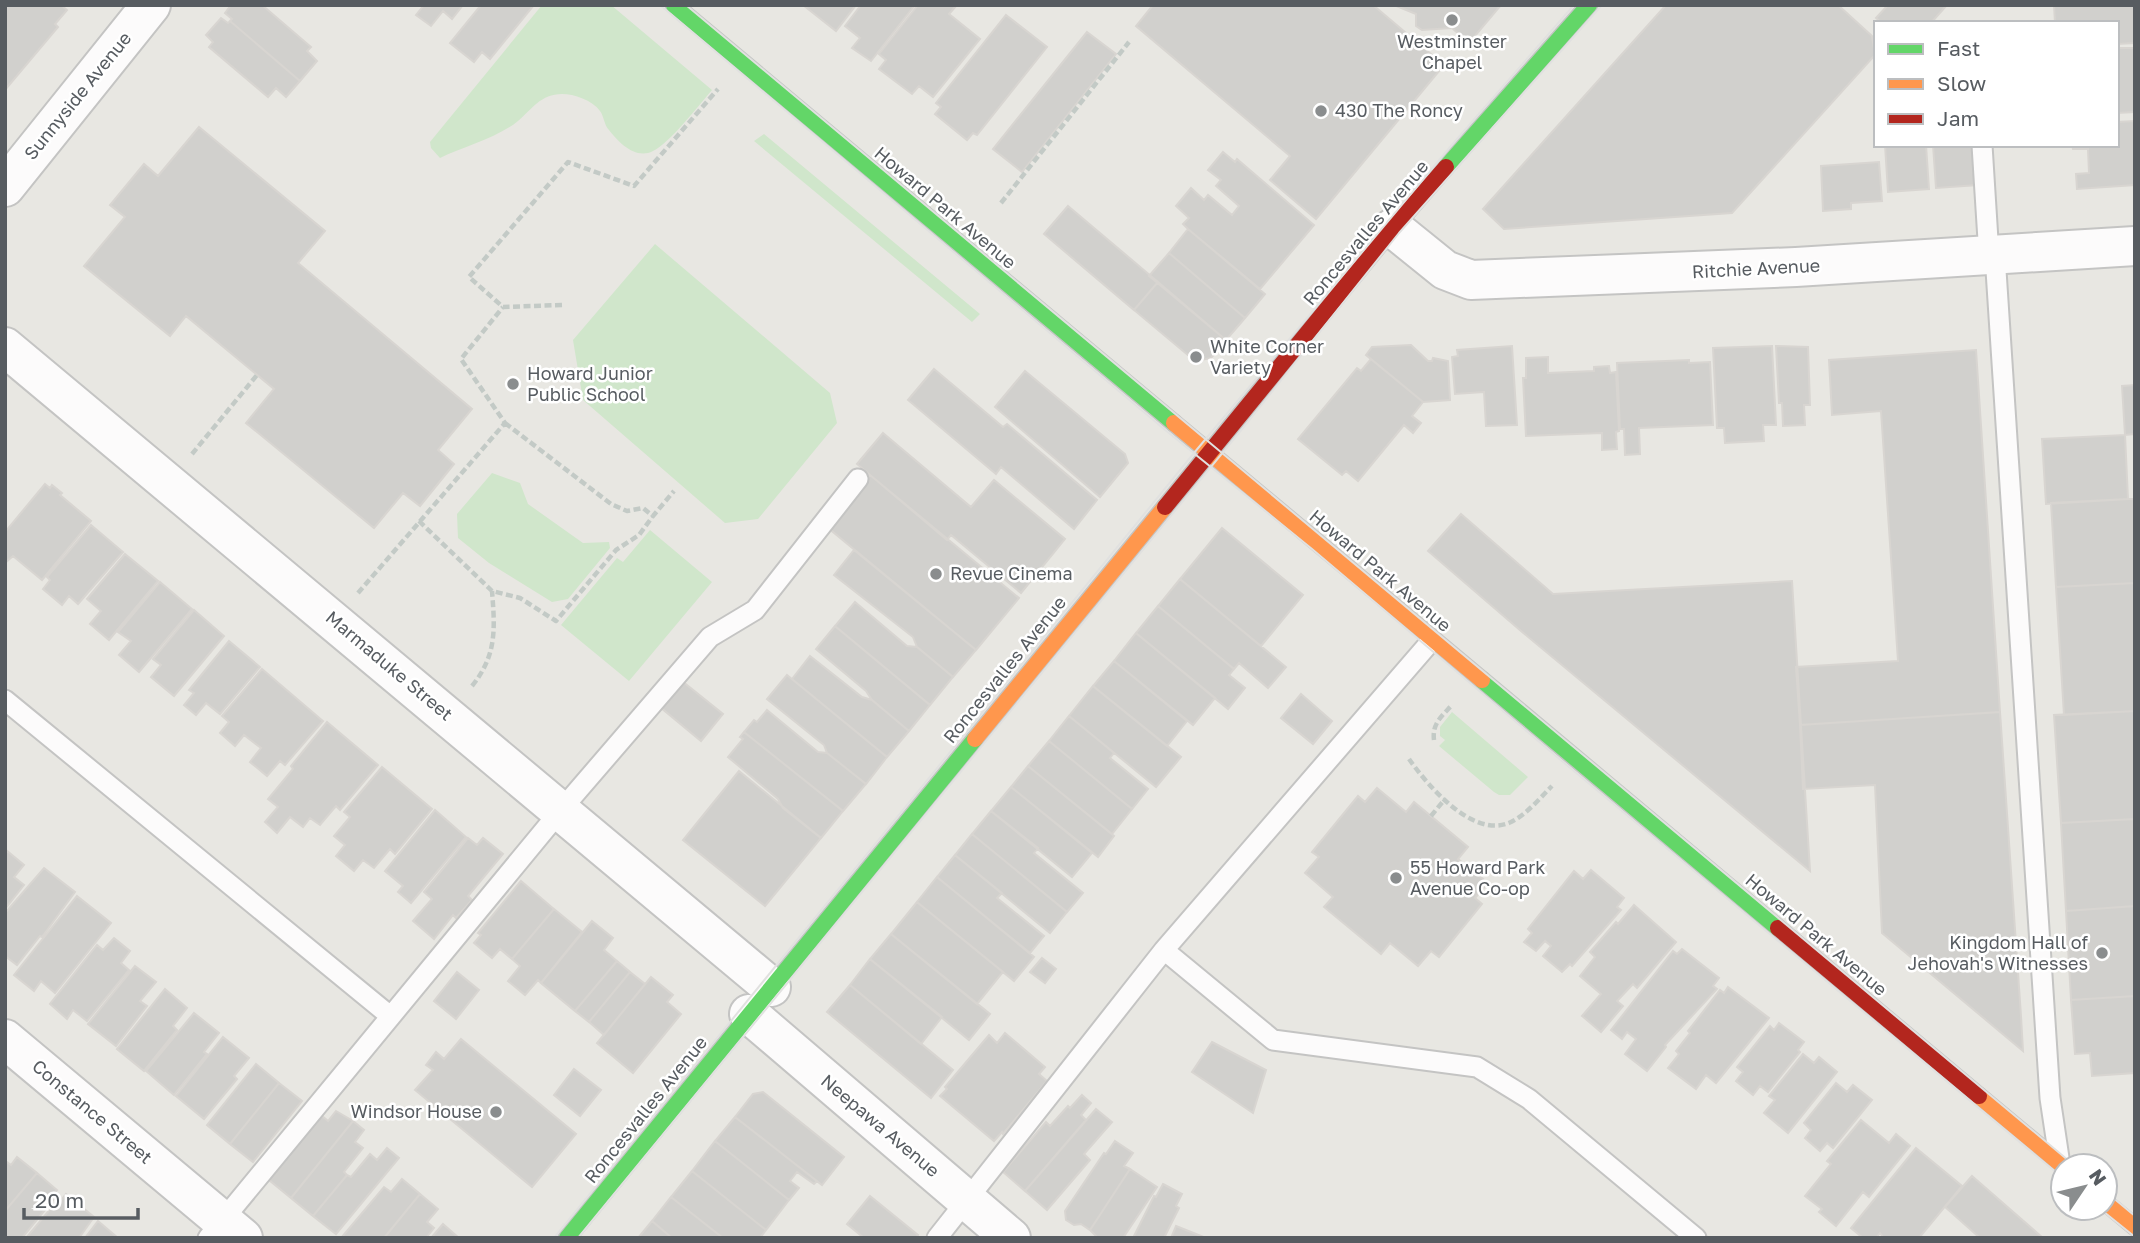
<svg xmlns="http://www.w3.org/2000/svg" width="2140" height="1243" font-family="'Golos Text',sans-serif">
<rect width="100%" height="100%" fill="#e8e7e2"/>
<path fill="#d0e6cb" d="M542,5h69l101,85c-14,16 -42,53 -59,61 -17,9 -34,-8 -44,-21 -5,-5 -5,-14 -9,-19 -8,-11 -26,-17 -38,-17 -21,0 -30,15 -44,27 -19,16 -55,26 -78,37l-9,-10 -1,-6z
M764,134l216,180 -8,8 -218,-181z
M655,244l175,149 7,30 -79,96 -33,4 -142,-123 -10,-60z
M492,473l28,10 8,21 55,39 26,-1 1,6 -42,51 -16,3 -63,-39 -31,-25 -1,-24z
M650,530l62,52 -83,99 -68,-56 56,-67 6,4z
M1452,712l76,65 -18,18h-11l-5,-3 -55,-46 6,-6 -5,-4v-9z"/>
<path fill="#d1d0cd" stroke="#d8d5d1" stroke-width="2" d="M5,5h56l6,5 -12,14 3,3 -53,63z
M231,5h31l49,42 -4,4 10,10 -17,20 -70,-60 2,-2 -7,-6z
M424,5h39l-11,14 -9,-8 -12,15 -15,-11z
M481,5h53l-44,54 -8,-7 -8,10 -24,-19z
M803,5h53l-20,26z
M861,5h54l-44,56 -19,-13 8,-10 -15,-12z
M918,5h39l-8,9 31,25 -47,58 -14,-11 -7,8 -33,-25 7,-9 -7,-6z
M1153,5h220l71,60 -128,154 -46,-39 20,-24 -154,-130z
M1394,5h107l-32,38 -17,-15 -30,2 -6,-4v-12z
M1666,5h172l34,31 3,19 -143,158 -228,16 -21,-20z
M1888,5h59l-16,18h-49l-6,-5z
M2054,5h81v38l-18,1v-21h-62z
M1006,15l41,32 -70,88 -4,-2 -6,7 -32,-26 6,-7 -5,-4z
M221,18l7,5 2,-2 70,60 -14,16 -10,-9 -8,9 -59,-50 4,-5 -7,-7z
M1087,32l29,22 -94,118 -29,-23z
M2117,48h18v64l-18,1z
M2135,121v64l-58,4 -1,-15 13,-1 -1,-24h-15l-1,-4h45v-23z
M199,127l126,104 -27,32 174,146 -34,41 16,14 -34,42 -17,-13 -29,35 -128,-105 28,-34 -88,-73 -16,20 -86,-70 41,-49 -15,-12 34,-41 14,12z
M1885,145h41l3,44 -41,3z
M1933,145h43l2,40 -42,3z
M1223,152l12,10 2,-3 77,66 -54,64 -72,-60 -5,-5 6,-6 -13,-12 15,-18 13,12 4,-5 24,20 7,-9 -23,-20 5,-6 -13,-10z
M1879,162l3,39 -31,2v6l-28,2 -2,-45z
M1068,206l90,76 -24,28 -90,-76z
M1188,229l77,65 -20,24 -76,-65z
M1169,253l76,65 -19,22 -77,-64z
M1158,282l68,58 -15,18 -16,3 -61,-51z
M1411,345l17,16h4l1,-3 15,3 2,39 -27,2 -57,-47 6,-8z
M1512,346l5,79 -31,1 -2,-34 -29,2 -3,-37 6,-1 -1,-6z
M1772,346l4,79h-13l1,16 -39,2 -1,-15h-7l-4,-80z
M1776,346l32,1 2,58h-6l1,20 -22,1 -1,-23h-3z
M1976,350l24,362 -200,13 -4,-58 102,-6 -17,-250 -49,4 -3,-55z
M1548,357v16l46,-2v-4l15,-1 1,7 6,-1 3,59 -3,1 1,17 -15,1v-17l-76,3 -3,-58h3v-20z
M1371,359l52,43 -11,14 9,7 -8,10 -9,-8 -46,56 -12,-10 -4,4 -44,-36 59,-71 4,3z
M1689,360v3l21,-1 3,63 -74,3 1,26 -15,1 -1,-26h-4l-3,-66z
M934,369l69,58 4,-3 90,76 -23,29 -73,-62 -5,7 -88,-74z
M1025,371l100,83 3,9 -28,34 -105,-90z
M2135,385v49l-10,1 -3,-49z
M883,433l88,74 23,-27 71,59 -44,54 -70,-58 -4,5 -90,-76z
M2125,435l3,64 -82,5 -4,-65z
M870,475l149,123 -43,52 -149,-123z
M45,484l5,4 2,-3 10,8 -2,2 31,26 -49,59 -29,-24 -8,7v-31z
M2128,499h7v84l-79,4 -5,-84z
M1461,514l92,80 239,-13 18,290 -289,-240 -93,-80z
M91,525l32,27 -45,52 -9,-8 -7,9 -19,-16 7,-9 -3,-3z
M1222,528l81,67 -42,51 -81,-67z
M854,550l122,100 -23,27 -36,-30 -4,-10 -79,-62z
M125,554l33,27 -49,59 -19,-16 11,-13 -14,-12z
M1180,579l106,88 -18,21 -29,-25 -5,6 -76,-63z
M160,582l32,27 -53,63 -20,-17 12,-14 -13,-9z
M2135,583v128l-71,4 -8,-128z
M855,602l52,44 10,1 36,30 -23,28 -95,-79z
M1158,606l76,63 -5,6 16,13 -17,21 -92,-76z
M194,610l30,26 -50,60 -23,-19 10,-12 -8,-6z
M835,626l95,79 -21,26 -37,-31 -6,-9 -50,-42z
M1136,633l79,65 -22,27 -79,-64z
M229,641l31,26 -40,47 -14,-11 -10,12 -12,-10 10,-12 -5,-3z
M810,656l52,41 10,3 37,31 -22,26 -95,-78z
M1114,661l73,60 -20,25 -74,-60z
M262,669l61,52 -38,44 -5,-4 -13,15 -17,-14 11,-14 -17,-13 -9,11 -15,-13 9,-11 -7,-6z
M787,675l100,82 -21,27 -39,-31 -3,-8 -57,-46z
M682,681l41,33 -22,27 -41,-34z
M1093,686l88,71 -25,30 -87,-71z
M1301,694l31,27 -19,23 -32,-26z
M767,710l51,42 9,1 39,31 -23,27 -99,-79 10,-12 3,2z
M2135,711v108l-74,4 -7,-108z
M2000,712l21,304 2,35 -141,-118 -7,-148 -72,4 -3,-64z
M1069,716l45,37 -4,5 38,31 -16,20 -83,-68z
M327,722l51,43 -38,45 -4,-4 -16,19 -10,-7 -7,9 -13,-10 -13,16 -12,-11 13,-15 -10,-8 25,-30 -2,-3z
M744,732l99,79 -22,27 -38,-30 -5,-9 -50,-42 15,-18 -3,-2z
M1049,741l83,68 -20,25 -84,-68z
M1028,766l86,70 -16,21 -87,-70z
M382,767l50,42 -37,45 -5,-5 -16,19 -11,-8 -9,11 -18,-15 9,-11 -11,-9 16,-19 -6,-5z
M739,771l82,67 -56,68 -82,-66z
M1011,787l81,66 -20,24 -81,-66z
M1377,788l29,24 8,-10 54,45 -10,12 30,24 -13,15 7,6 -43,53 -8,-6 -13,15 -28,-23 -9,11 -57,-47 9,-10 -28,-24 14,-16 -7,-5 46,-56 7,6z
M435,810l31,27 -55,66 -13,-11 5,-6 -18,-15z
M991,811l47,37 -4,5 49,40 -16,19 -95,-78z
M2135,819v87l-69,5 -5,-88z
M972,834l95,78 -17,21 -95,-78z
M468,838l9,7 6,-7 20,16 -35,42 4,4 -16,18 -3,-3 -19,24 -21,-18 19,-22 -8,-7z
M6,850l18,15 -10,12 10,8 -19,24z
M955,855l47,38 -5,5 47,38 -14,17 -93,-76z
M44,868l31,24 -33,45 -2,-1 -23,29 -12,-9v-43z
M1591,870l33,28 -7,9 4,3 -49,56 -2,-2 -8,8 -19,-16 8,-10 -6,-5 -9,10 -12,-9 8,-9 -4,-4 46,-58 9,8z
M937,877l97,80 -20,24 -97,-79z
M521,881l33,28 -42,50 -12,-10 -8,9 -18,-15 7,-8 -3,-2z
M77,896l34,27 -56,70 -14,-12 -7,10 -20,-16z
M917,902l86,70 -26,32 -86,-70z
M1634,905l42,37 -39,46 -4,-4 -16,17 6,5 -22,26 -19,-16 19,-22 -21,-18 15,-19 -5,-5 26,-30 2,2z
M2135,906v90l-64,4 -5,-89z
M554,909l28,23 -41,51 -3,-3 -13,15 -17,-14 12,-15 -8,-7z
M592,921l21,17 -9,12 13,11 -42,50 -34,-28z
M891,934l99,80 -21,26 -99,-81z
M114,938l16,13 -9,12 8,7 -42,51 -14,-11 -6,9 -17,-15 47,-59 6,5z
M1682,949l37,29 -6,8 4,3 -52,56 1,2 -19,24 -22,-17 11,-15 -9,-7 -5,7 -11,-9 62,-79 4,3z
M1042,958l14,11 -11,14 -15,-11z
M870,959l72,58 -21,27 -71,-59z
M617,961l13,11 -41,50 -14,-11z
M135,966l21,16 -16,19 7,5 -31,40 -28,-22z
M457,972l22,18 -23,29 -22,-18z
M630,972l15,12 -41,51 -15,-13z
M651,977l22,18 -6,7 14,12 -48,59 -36,-30z
M850,985l103,85 -22,28 -104,-86z
M1728,987l41,31 -53,65 -10,-8 -10,14 -28,-21 11,-14 -3,-3 14,-18 -2,-2 32,-41 4,3z
M165,989l22,19 -14,18 4,4 -33,41 -27,-22z
M2135,996v77l-43,3 -2,-23 -15,1 -4,-54z
M194,1013l25,20 -15,19 3,2 -33,41 -28,-24z
M1779,1023l25,19 -6,8 2,2 -32,40 -8,-6 -7,9 -17,-14 7,-9 -6,-5 33,-41 4,4z
M1005,1033l40,34 -6,7 8,7 -44,53 -1,-2 -8,9 -54,-45 7,-7 -2,-2 44,-52 8,8z
M223,1037l26,21 -15,18 3,3 -33,40 -28,-23z
M461,1039l115,95 -44,53 -117,-97 18,-20 -7,-5 10,-13 8,7z
M1212,1042l54,28 -13,43 -61,-41z
M1803,1054l11,9 5,-6 18,15 -49,61 -24,-20 11,-13 -6,-4z
M256,1064l23,19 -49,61 -23,-19z
M574,1069l27,21 -21,26 -26,-21z
M279,1083l23,18 -49,61 -23,-18z
M1836,1083l11,9 6,-7 19,15 -39,48 -6,-5 -7,8 -15,-13 6,-8 -7,-7z
M763,1092l81,65 -22,28 -87,-68 18,-23z
M1082,1095l9,8 -10,12 5,5 -61,71 -22,-19 43,-50 4,4 18,-20 2,2z
M1096,1109l16,13 -28,32 6,6 -43,50 -22,-19z
M336,1111l17,10 -62,77 -22,-18 52,-65 7,6z
M735,1117l82,64 -3,3 -17,-12 -7,9 9,7 -10,12 -74,-59z
M1861,1120l28,23 7,-9 14,12 -41,51 -6,-5 -27,34 -17,-14 3,-3 -17,-13 26,-32 -4,-3z
M353,1121l11,9 -9,12 8,6 -19,24 3,3 -34,41 -22,-18z
M715,1141l74,59 -23,30 -74,-59z
M1115,1141l18,12 -9,13 6,3 -40,61 -9,-6 -7,1 -8,-5 -1,-9 39,-58 2,1z
M387,1148l12,10 -63,76 -23,-18 34,-41 4,2 19,-23 7,6z
M1916,1148l46,38 -43,52h-35l-4,-5 -4,5h-13l-12,-10z
M17,1157l20,16 -32,38v-47l2,-2 4,3z
M1130,1169l27,18 -34,51h-25l-8,-8z
M692,1171l74,59 -6,8h-37l-52,-41z
M37,1173l20,17 -6,7 3,2 -32,39h-17v-27z
M1972,1176l71,62h-63l-35,-31z
M402,1179l18,15 -36,44h-43l43,-51 7,5z
M1163,1184l19,10 -6,12 3,2 -15,30h-31l21,-42 2,1z
M66,1194l28,23 -15,21h-53l31,-37 2,2z
M420,1194l18,15 -11,13 7,6 -8,10h-42z
M870,1196l48,39 -2,3h-52l-17,-14z
M671,1197l52,41h-51l-20,-17z
M98,1221l20,17h-33z
M652,1221l20,17h-34z
M443,1224l16,14h-28z
M1176,1226l30,12h-35z"/>
<g fill="none" stroke-linecap="round" stroke-linejoin="round">
<defs>
<path id="lane" d="M1982,145l7,111
M1995,255l55,843 9,60
M5,700l384,315
M1164,950l109,90 204,27 52,32 167,139
M208,1238l353,-428 149,-173 45,-27 103,-131
M937,1238l227,-288 268,-310"/>
<path id="street" d="M5,187l146,-182
M1393,228l52,42 26,10 325,-13 339,-21
M5,347l766,640
M749,1014l262,224
M5,1039l238,199"/>
<path id="fast" d="M674,5l500,418
M1446,167l143,-162
M1482,680l296,248
M567,1238l408,-499"/>
<path id="slow" d="M1174,423l308,257
M975,739l190,-232
M1979,1096l84,70
M2105,1202l30,25"/>
<path id="jam" d="M1165,507l228,-279 53,-61
M1778,928l201,168"/>
</defs>
<use href="#lane" stroke="#c4c4c3" stroke-width="23"/>
<use href="#street" stroke="#c4c4c3" stroke-width="42"/>
<use href="#fast" stroke="#c4c5c4" stroke-width="19"/>
<use href="#slow" stroke="#c4c5c4" stroke-width="19"/>
<use href="#jam" stroke="#c4c5c4" stroke-width="19"/>
<path stroke="#c3cac6" stroke-width="4.5" stroke-dasharray="7 3.5" stroke-linecap="butt" d="M1001,203l128,-161
M562,305l-59,2 -34,-30 99,-115 66,24 84,-97
M505,423l106,81 16,7 16,-3 10,8 21,-25
M192,454l65,-79
M419,521l73,70 28,7 36,23 60,-71 23,-15 14,-19
M358,593l147,-170 -44,-64 42,-52
M472,686c25,-31 23,-57 20,-95
M1434,740c-2,-16 7,-23 17,-34
M1409,759c19,27 65,81 102,63 16,-8 29,-24 41,-36
M1431,816l14,-17"/>
<use href="#lane" stroke="#fcfbfb" stroke-width="19"/>
<use href="#street" stroke="#fcfbfb" stroke-width="38"/>
<use href="#fast" stroke="#63d668" stroke-width="16"/>
<use href="#slow" stroke="#ff974d" stroke-width="16"/>
<use href="#jam" stroke="#b3261e" stroke-width="16"/>
<path stroke="#e1e1e0" stroke-width="2" d="M660,5l504,424 148,120 244,207 507,422
M686,5l1389,1161
M2105,1191l30,25
M2099,1208l36,29
M554,1238l640,-785 257,-307 123,-141
M578,1238l669,-815 152,-190 203,-228"/>
</g>
<g fill="#8a8d8e" stroke="#fff" stroke-width="2.5">
<circle cx="1452" cy="20" r="7"/>
<circle cx="1321" cy="111" r="7"/>
<circle cx="1196" cy="357" r="7"/>
<circle cx="513" cy="384" r="7"/>
<circle cx="936" cy="574" r="7"/>
<circle cx="1396" cy="878" r="7"/>
<circle cx="2102" cy="953" r="7"/>
<circle cx="496" cy="1112" r="7"/>
</g>
<g text-anchor="middle" stroke-width="5" stroke-linejoin="round" paint-order="stroke">
<g font-size="18" fill="#575c61" stroke="#fff" text-anchor="start">
<text x="1452" y="48" text-anchor="middle">Westminster<tspan x="1452" dy="21">Chapel</tspan></text>
<text x="1335" y="117">430 The Roncy</text>
<text x="1210" y="353">White Corner<tspan x="1210" dy="21">Variety</tspan></text>
<text x="527" y="380">Howard Junior<tspan x="527" dy="21">Public School</tspan></text>
<text x="950" y="580">Revue Cinema</text>
<text x="1410" y="874">55 Howard Park<tspan x="1410" dy="21">Avenue Co-op</tspan></text>
<text x="2088" y="949" text-anchor="end">Kingdom Hall of<tspan x="2088" dy="21">Jehovah's Witnesses</tspan></text>
<text x="482" y="1118" text-anchor="end">Windsor House</text>
</g>
<g font-size="18" fill="#575c61" stroke="#fff">
<text transform="translate(78 96) rotate(-51)" y="6">Sunnyside Avenue</text>
<text transform="translate(945 208) rotate(40)" y="6">Howard Park Avenue</text>
<text transform="translate(1366 233) rotate(-50)" y="6">Roncesvalles Avenue</text>
<text transform="translate(1756 269) rotate(-3)" y="6">Ritchie Avenue</text>
<text transform="translate(1380 571) rotate(40)" y="6">Howard Park Avenue</text>
<text transform="translate(389 666) rotate(40)" y="6">Marmaduke Street</text>
<text transform="translate(1005 670) rotate(-51)" y="6">Roncesvalles Avenue</text>
<text transform="translate(1816 935) rotate(40)" y="6">Howard Park Avenue</text>
<text transform="translate(646 1110) rotate(-51)" y="6">Roncesvalles Avenue</text>
<text transform="translate(92 1112) rotate(40)" y="6">Constance Street</text>
<text transform="translate(880 1126) rotate(40)" y="6">Neepawa Avenue</text>
</g>
</g>
<rect width="2140" height="1243" fill="none" stroke="#575c61" stroke-width="14"/>
<rect x="1874" y="21" width="245" height="126" fill="#ffffff" stroke="#bcbec0" stroke-width="2"/>
<rect x="1888" y="44" width="35" height="10" fill="#63d668" stroke="#bcbec0" stroke-width="2"/>
<text x="1937" y="56" font-size="21" fill="#575c61">Fast</text>
<rect x="1888" y="79" width="35" height="10" fill="#ff974d" stroke="#bcbec0" stroke-width="2"/>
<text x="1937" y="91" font-size="21" fill="#575c61">Slow</text>
<rect x="1888" y="114" width="35" height="10" fill="#b3261e" stroke="#bcbec0" stroke-width="2"/>
<text x="1937" y="126" font-size="21" fill="#575c61">Jam</text>
<g transform="translate(2084 1187) rotate(55)"><circle r="33" fill="#ffffff" stroke="#bcbec0" stroke-width="2"/>
<path d="M0-5L12 26L0 18L-12 26Z" fill="#8a8d8e"/>
<text y="-10" font-size="19" font-weight="bold" text-anchor="middle" fill="#575c61">N</text>
</g>
<path d="M24 1208v10h114v-10" fill="none" stroke="#575c61" stroke-width="3.5"/>
<text x="35" y="1208" font-size="21" fill="#575c61" stroke="#ffffff" stroke-width="5" paint-order="stroke">20 m</text>
</svg>
